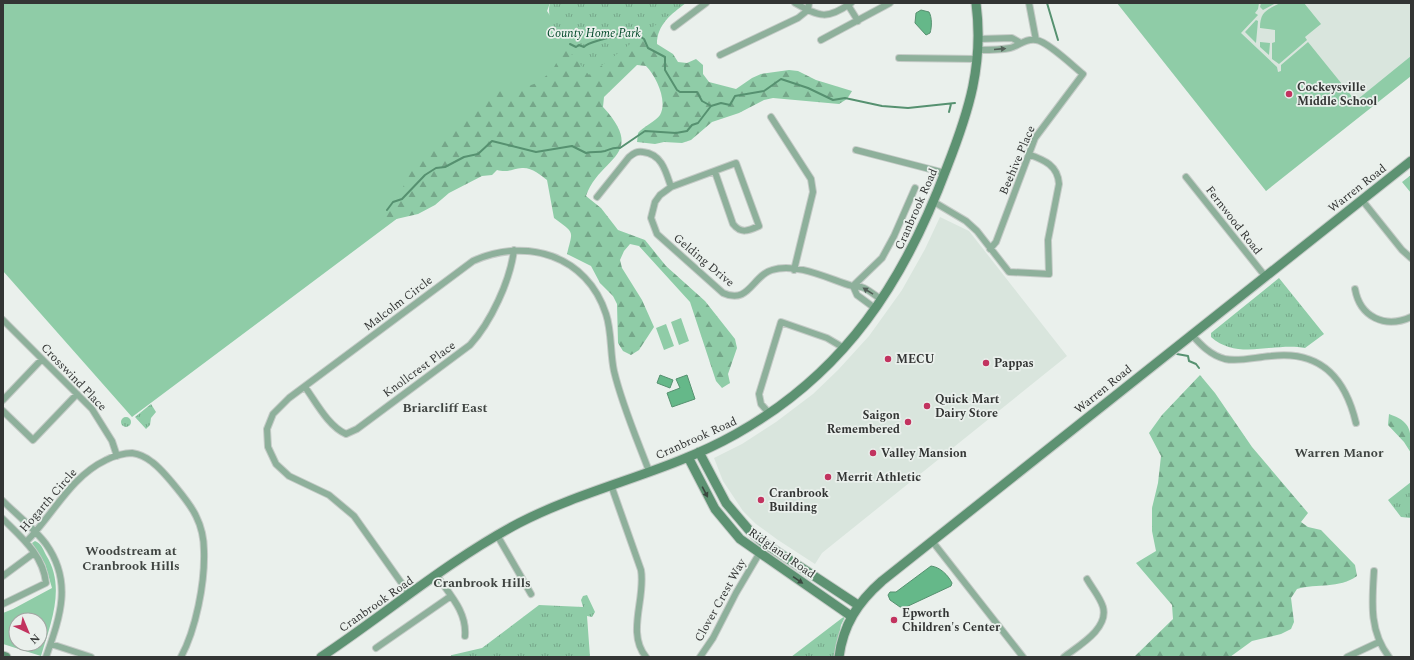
<svg xmlns="http://www.w3.org/2000/svg" width="1414" height="660" font-family="Spectral,serif">
<defs>
<pattern id="forest-firs" width="22" height="20" patternUnits="userSpaceOnUse"><rect width="22" height="20" fill="#8fcca7"/><path d="M5 1l3.5 6h-7zM16 11l3.5 6h-7z" fill="#75a689"/></pattern>
<pattern id="park-tufts" width="24" height="20" patternUnits="userSpaceOnUse"><rect width="24" height="20" fill="#8fcca7"/><path d="M3 7l-1-3M5 7V3M7 7l1-3M15 17l-1-3M17 17v-4M19 17l1-3" fill="none" stroke="#75a689"/></pattern>
</defs>
<rect width="100%" height="100%" fill="#eaf0ec"/>
<path fill="#d9e5dd" d="M1117,3h294v73l-145,115z
M940,217l29,14 98,125 -245,197 -7,11 -37,-24 -22,-16 -13,-13 -20,-30 -9,-23 28,-14 34,-22 37,-28 25,-24 31,-34 33,-46 23,-41z"/>
<path fill="#8fcca7" fill-rule="evenodd" d="M3,3h547l-3,8 42,64 -457,342 -129,-146z
M1117,3h142l-1,6 -3,4 3,2 -17,18 36,34 1,5 3,-1v-6l27,-23 46,57h4l53,-43v20l-145,115z
M1261,3h15l-13,7 -3,-3z
M1280,3h24l17,21 -16,13 2,3 -28,24 -7,-5v-16l3,-1v-12l-15,-2c0,-17 7,-18 20,-25z
M1256,20l2,1 -2,22 -11,-11z
M1260,42l10,1 -1,12 -9,-8z
M681,318l8,23 -10,4 -8,-23z
M666,324l8,22 -10,4 -8,-22z
M35,541c6,2 8,8 11,14 20,32 5,67 -5,101l-38,-12v-31l10,-4 39,-21 -7,-24 -13,-21zM16,620h24v24h-24z"/>
<path fill="url(#forest-firs)" d="M551,3h135c-15,11 -29,22 -29,41l16,10 5,8 9,1 9,-4 7,6v9l6,8 27,7 16,-11 9,-4 28,-4 9,1 18,9 36,11 -5,8 -8,5 -66,-6 -9,2 -25,13 -27,9 -21,18 -9,3 -18,-1 -9,2 -18,-2 1,-9c5,-6 18,-12 22,-18 8,-14 -4,-39 -14,-49l-9,-1 -33,32 -1,10c45,49 -4,50 -17,89l15,12 17,22 27,10 21,26 39,35 30,38 2,9 -9,26 2,9 -8,5 -6,-7 -26,-79 -51,-56 -9,-2 -6,7 -4,9 2,8 20,32 12,27 -15,23 -8,5 -8,-4 -5,-8 -1,-39 -4,-8 -13,-13 -9,-17 -24,-12c6,-25 8,-20 -13,-36l-7,-38c-6,-5 -16,-13 -25,-12 -10,1 -15,5 -25,2l-5,5 -10,1 -33,17 -14,12 -17,9 -26,6 -8,-1 -2,-9 20,-20 7,-18 11,-14 24,-17 6,-8 29,-23 13,-14 8,-5 28,-5 9,-3 15,-12 9,-17 2,-25z
M1200,375l15,18 37,54 56,66 -7,9 7,5 13,3 34,35 2,11c-18,13 -40,7 -60,13l-6,9 3,24 -3,7 -10,5 -29,7 -22,16h-96l39,-38 -1,-14 -36,-42 20,-12 -4,-20v-23l6,-25 3,-27 -12,-23 13,-18z
M1389,414c23,8 22,17 22,39l-7,-11 -16,-17z"/>
<path fill="url(#park-tufts)" d="M550,3h135l-96,72c-15,-19 -46,-48 -39,-72z
M1411,175v18l-9,-11z
M1279,278l45,56 -19,14c-32,-6 -67,13 -94,-11v-4z
M151,404l5,8 -5,6 -1,7 -4,4 -11,-12z
M121 422a5 5 0 1 1 10 0a5 5 0 1 1-10 0Z
M1411,482v36l-10,-1 -13,-17z
M587,595l8,17 -3,5 -5,-1 3,41h-141l3,-2 30,-7 57,-43 44,2 -2,-7 2,-4z
M846,615l-5,10 -6,32h-44z"/>
<path fill="#65b889" stroke="#569170" d="M921,10l8,2c3,5 3,15 1,21l-4,2 -11,-12 1,-10z
M660,375l13,5 -3,8 -13,-5z
M687,375l8,24 -23,8 -5,-14 13,-5 -4,-9z
M931,566c9,1 17,9 21,17l-1,3 -45,21h-6l-10,-7 -2,-5 2,-3h6z"/>
<g fill="none" stroke-linecap="round" stroke-linejoin="round">
<path stroke="#569170" stroke-width="2" d="M1047,3l11,37
M570,44l6,3 3,-2 5,2c3,-4 25,-10 31,-10l3,-3 20,1 6,4 4,9 17,9v13l12,20 3,2h17l5,9 9,5
M949,112l2,-8
M387,210l6,-8 9,-3 23,-24 11,-7 9,-1 19,-10 14,-3 14,-13 44,11 36,-6 14,7c7,-2 12,0 19,-2 6,-2 8,-4 15,-3l25,-17 31,2 11,-2 5,-6 6,-2 13,-17 10,-3 9,2 5,-9 29,-5 17,-12 27,9 25,12 12,-2 37,8 26,2 47,-5
M1177,354l11,2 1,5 7,3 3,4"/>
<defs>
<path id="street" d="M795,3c25,14 32,17 56,0
M1029,3l7,37
M848,5l10,16
M674,27l32,-24
M979,39l33,-1 7,4
M821,40l69,-37
M979,50c10,0 21,0 31,-2 9,-2 15,-10 26,-8 11,1 37,26 47,34l-48,64 -39,104 -6,7
M720,55l78,-37 10,-8 1,-7
M899,58l79,1
M771,117l40,62 2,13 -19,78
M856,150l89,23
M715,172l18,52c8,10 15,7 26,2l-23,-63 -65,24 -11,8 -5,7 -4,16 6,16 66,59c26,12 29,-17 49,-23 24,-8 57,9 80,16 4,1 8,0 12,2 6,3 12,8 18,12
M1186,177l79,99
M597,197l32,-40c5,-4 8,-6 14,-5 19,2 23,20 28,35
M1362,200l40,50 9,8
M934,202l32,19 11,10 32,41 40,2 -1,-34 11,-56c-1,-19 -15,-24 -31,-30
M853,286l29,-28 12,-22 21,-48
M853,286l4,9 19,14
M1355,289c5,28 30,40 56,28
M3,320l89,89 20,32 5,15
M1191,334c10,11 19,21 34,25 14,3 31,-2 46,-3 49,-6 74,21 85,67
M305,387c11,15 23,39 41,47l11,-5 113,-84c21,-23 40,-64 44,-95
M3,400l39,-41
M3,411l30,29 44,-46
M769,413l-8,-9 -2,-10 22,-72 46,16 17,10
M611,485l30,85c5,28 -15,63 5,87
M3,501c14,14 31,27 43,43 27,38 14,73 0,113
M3,519c19,19 40,36 43,64l-43,21
M497,535l34,59
M932,541l91,116
M26,542c27,-27 44,-65 80,-82 7,-4 19,-7 26,-7 7,1 15,5 20,9 11,8 38,41 44,54 5,10 8,23 8,35 1,32 -8,78 -23,106
M1374,571c-2,31 -5,60 15,86
M3,576l31,-23
M437,576c13,19 30,36 28,60
M410,595l-56,-79 -25,-21 -40,-19 -13,-12 -8,-17 -1,-18 6,-15 16,-16 184,-137c53,-24 114,-6 133,53 6,18 4,39 8,57 8,34 23,68 35,100
M51,644l40,13
M376,648l75,-52
M700,657l13,-19 23,-45 23,-39
M1064,657c14,-11 45,-28 39,-50 -3,-10 -11,-19 -16,-28
M1347,657l32,-15"/>
<path id="secondary" d="M699,452l27,51 23,27 15,13 94,62
M688,457l27,52 25,30 111,77
M3,656l3,1
M321,657c66,-44 128,-97 198,-134 70,-36 148,-50 217,-89 109,-61 168,-152 211,-267 22,-56 37,-103 29,-164
M839,657c4,-32 19,-55 43,-76l529,-420"/>
</defs>
<use href="#street" stroke="#c5cbc7" stroke-width="8"/>
<use href="#secondary" stroke="#c5cbc7" stroke-width="11"/>
<use href="#street" stroke="#8eb09b" stroke-width="6"/>
<use href="#secondary" stroke="#5d9272" stroke-width="9"/>
</g>
<defs><path id="oneway-solid" d="M-6-.8H1V-3.2L6.5 0L1 3.2V.8H-6Z"/></defs>
<g fill="#536058">
<use href="#oneway-solid" transform="translate(1000 49) rotate(-5)"/>
<use href="#oneway-solid" transform="translate(868 291) rotate(-148)"/>
</g>
<g fill="#3b4840">
<use href="#oneway-solid" transform="translate(705 492) rotate(62)"/>
<use href="#oneway-solid" transform="translate(798 580) rotate(34)"/>
</g>
<g fill="#c2335f" stroke="#eaf0ec" stroke-width="1.5">
<circle cx="1289" cy="94" r="4"/>
<circle cx="888" cy="359" r="4"/>
<circle cx="986" cy="363" r="4"/>
<circle cx="927" cy="406" r="4"/>
<circle cx="908" cy="422" r="4"/>
<circle cx="873" cy="453" r="4"/>
<circle cx="828" cy="477" r="4"/>
<circle cx="761" cy="500" r="4"/>
<circle cx="894" cy="620" r="4"/>
</g>
<g text-anchor="middle" stroke-width="3.5" stroke-linejoin="round" paint-order="stroke">
<g font-size="12" font-style="italic" fill="#03492a" stroke="#eaf0ec">
<text x="594" y="37">County Home Park</text>
</g>
<g font-size="12" font-weight="bold" fill="#333534" stroke="#eaf0ec" text-anchor="start">
<text x="1297" y="91">Cockeysville<tspan x="1297" dy="14">Middle School</tspan></text>
<text x="896" y="363">MECU</text>
<text x="994" y="367">Pappas</text>
<text x="935" y="403">Quick Mart<tspan x="935" dy="14">Dairy Store</tspan></text>
<text x="900" y="419" text-anchor="end">Saigon<tspan x="900" dy="14">Remembered</tspan></text>
<text x="881" y="457">Valley Mansion</text>
<text x="836" y="481">Merrit Athletic</text>
<text x="769" y="497">Cranbrook<tspan x="769" dy="14">Building</tspan></text>
<text x="902" y="617">Epworth<tspan x="902" dy="14">Children's Center</tspan></text>
</g>
<g font-size="12" fill="#333534" stroke="#eaf0ec">
<text transform="translate(1017 160) rotate(-67)" y="4">Beehive Place</text>
<text transform="translate(1357 188) rotate(-38)" y="4">Warren Road</text>
<text transform="translate(916 209) rotate(-66)" y="4">Cranbrook Road</text>
<text transform="translate(1234 220) rotate(52)" y="4">Fernwood Road</text>
<text transform="translate(704 260) rotate(40)" y="4">Gelding Drive</text>
<text transform="translate(398 303) rotate(-37)" y="4">Malcolm Circle</text>
<text transform="translate(419 369) rotate(-36)" y="4">Knollcrest Place</text>
<text transform="translate(74 377) rotate(46)" y="4">Crosswind Place</text>
<text transform="translate(1103 389) rotate(-39)" y="4">Warren Road</text>
<text transform="translate(696 438) rotate(-24)" y="4">Cranbrook Road</text>
<text transform="translate(48 500) rotate(-49)" y="4">Hogarth Circle</text>
<text transform="translate(782 553) rotate(35)" y="4">Ridgland Road</text>
<text transform="translate(720 600) rotate(-61)" y="4">Clover Crest Way</text>
<text transform="translate(376 604) rotate(-35)" y="4">Cranbrook Road</text>
</g>
<g font-size="13" font-weight="bold" fill="#404542" stroke="#eaf0ec">
<text x="445" y="412">Briarcliff East</text>
<text x="1339" y="457">Warren Manor</text>
<text x="131" y="555">Woodstream at<tspan x="131" dy="15">Cranbrook Hills</tspan></text>
<text x="482" y="587">Cranbrook Hills</text>
</g>
</g>
<rect width="1414" height="660" fill="none" stroke="#333534" stroke-width="8"/>
<g transform="translate(28 632) rotate(136)"><circle r="19" fill="#eaf0ec" stroke="#a1a5a2"/>
<path d="M0-3L7 15L0 10L-7 15Z" fill="#c2335f"/>
<text y="-6" font-size="11" font-weight="bold" text-anchor="middle" fill="#333534">N</text>
</g>
</svg>
